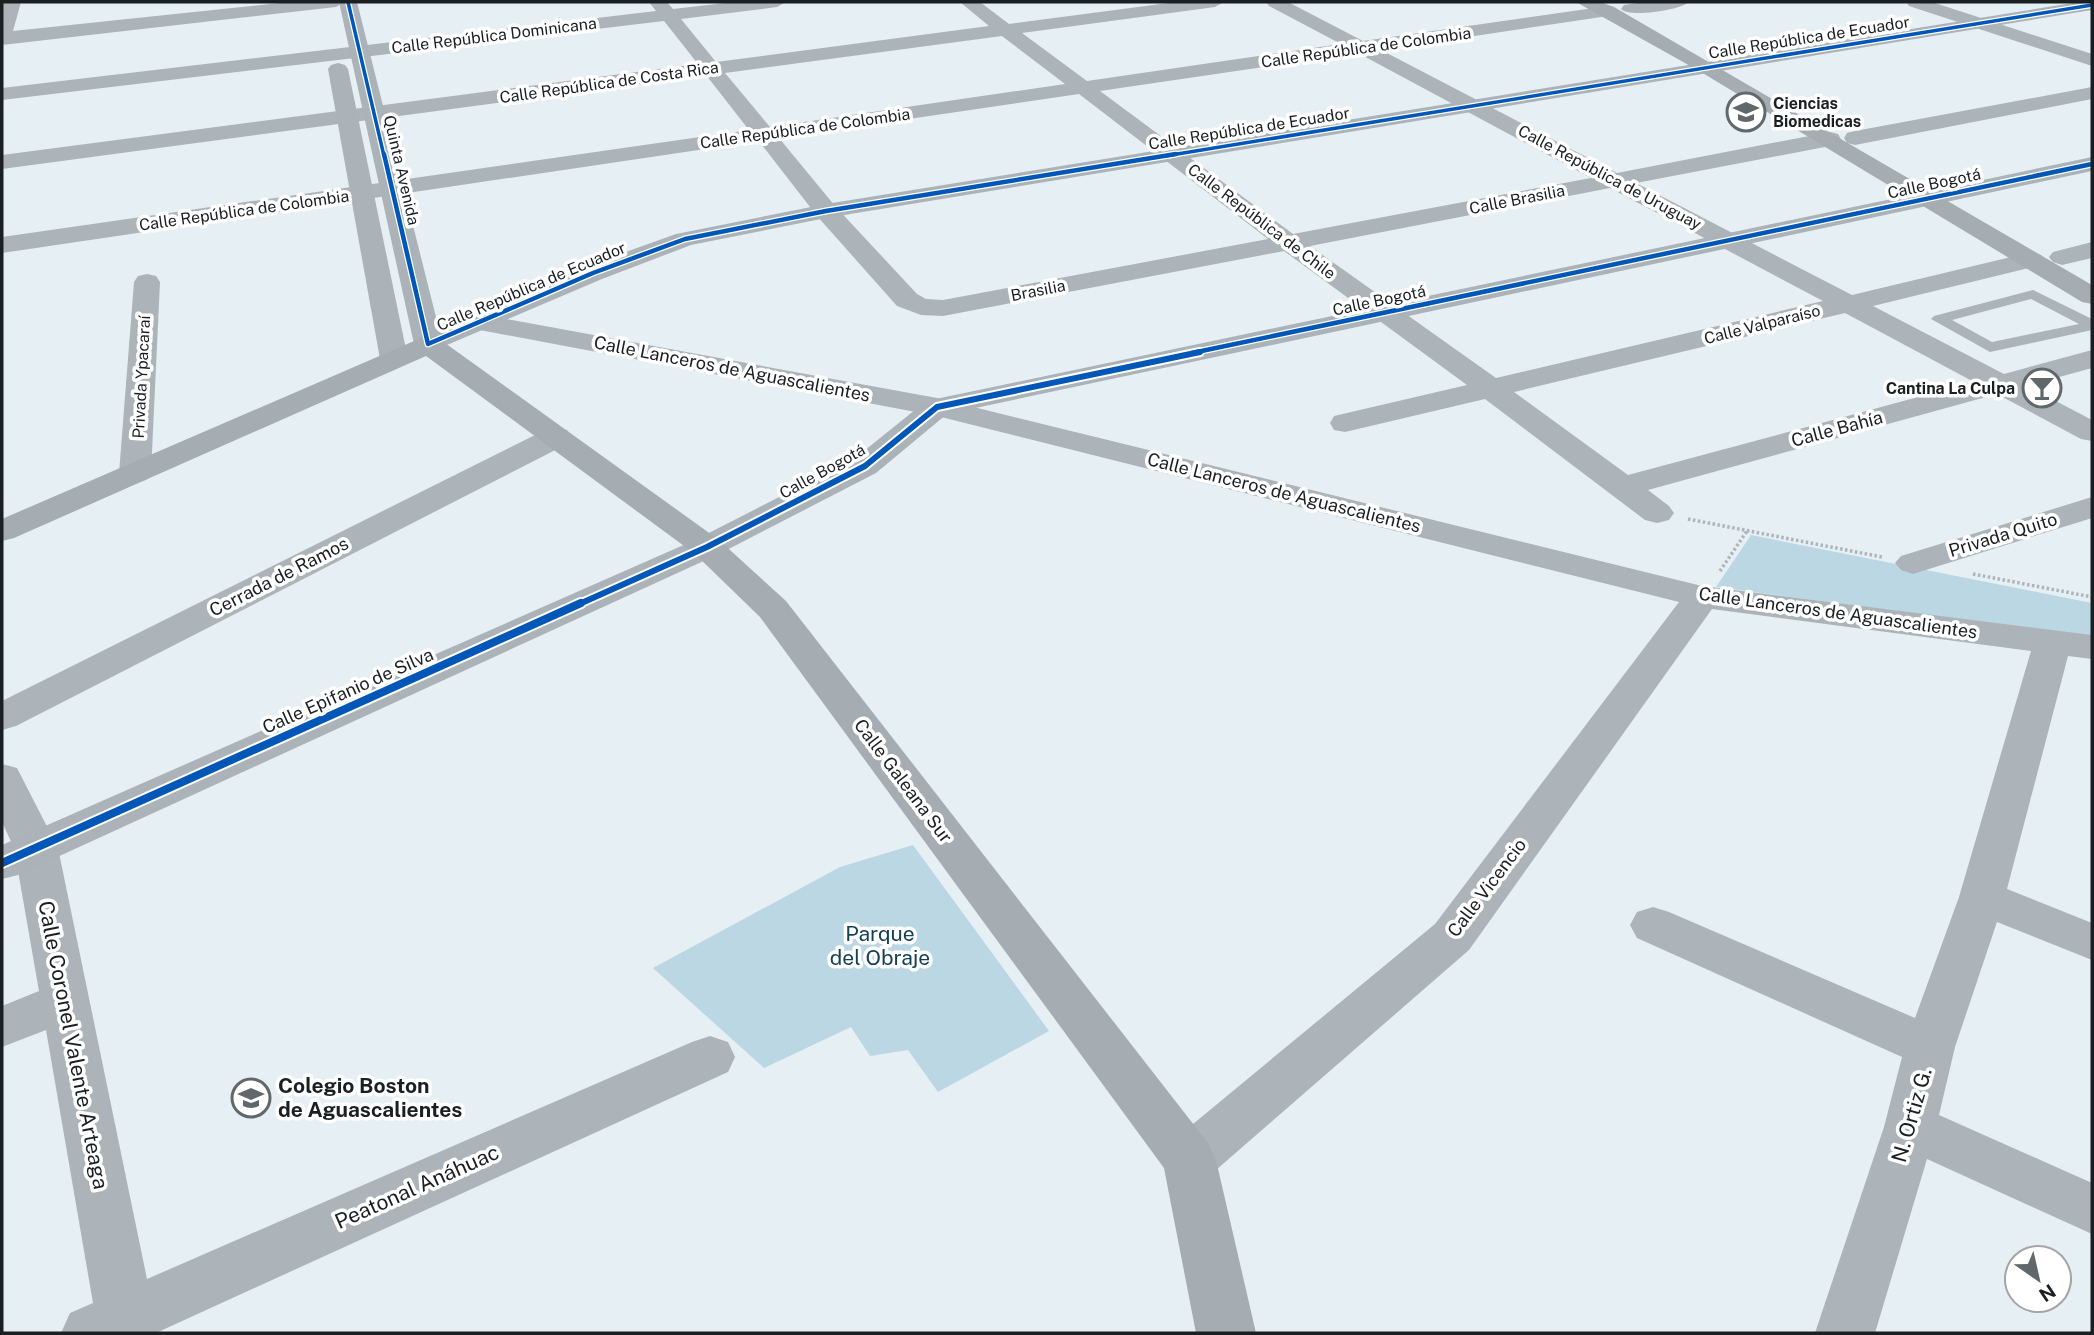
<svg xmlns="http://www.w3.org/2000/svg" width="2094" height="1335" font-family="'Public Sans',sans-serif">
<rect width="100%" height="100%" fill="#e6eff3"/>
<path fill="#bbd7e4" d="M1751,535l341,68v34l-376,-50z
M913,845l136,186 -111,61 -30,-42 -38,6 -19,-29 -87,41 -111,-100 187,-101z"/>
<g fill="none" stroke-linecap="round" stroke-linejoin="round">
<path stroke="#aeb4b8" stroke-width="3.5" stroke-dasharray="2.5 2.5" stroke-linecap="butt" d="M1688,519l194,38
M1720,571l27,-40
M1973,574l119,23"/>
<path fill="#adb4b9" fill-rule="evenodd" d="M2033,290l59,29v11l-102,22 -59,-33 3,-3zM2031,299l48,25 -87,18 -40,-22z"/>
<path fill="#adb4b9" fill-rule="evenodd" d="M3,2h18l-8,29 276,-29h56l-9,5 -334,38z
M649,2h18l6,7 61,-7h52l-9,5 -96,12 35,43 273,-36 -29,-24h20l29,22 167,-22h48l-9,5 -193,26 65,48 254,-37 -72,-38 -3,-4h22l75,39 245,-35 6,1 3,4 -3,4 -6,1 -227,34 236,123 213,-41 8,2 3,5 -3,5 -8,2 -194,37 216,112 180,-43 9,3 4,5 -4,5 -168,41 131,68 88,-24v18l-65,18 65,34v21l-11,-2 -84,-45 -349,96 21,16 5,7 -5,7 -12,3 -12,-3 -160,-121 -140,33 -11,-2 -4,-7 4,-7 133,-31 -183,-134 -341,65 -22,-1 -24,-9 -80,-90 -58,-75 -757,112v-16l747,-107 -43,-55 -704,94v-14l696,-91 -34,-43 -662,79v-12l654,-77zM1002,36l63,48 -295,43 -45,-54zM1358,53l233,125 -298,56 -193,-143zM1079,94l189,145 -325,61 -17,-1 -9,-5 -82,-88 -56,-68zM1610,188l213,113 -327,77 -186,-132zM1845,313l129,69 -346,93 -114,-83z
M1644,2h45c-8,8 -60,16 -68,7l3,-4z
M1906,2h26l160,52v12l-183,-60z
M2092,87v12l-237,46 -8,-2 -3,-5 3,-5 8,-2z
M2092,242v16l-30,7 -9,-3 -4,-5 4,-5z
M147,274l9,2 4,6 -9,191 -5,7 -11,3 -11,-3 -5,-7 15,-191 4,-6z
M479,314l458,84 765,188 390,49v24l-24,-3 -61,233 85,34v37l-95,-38 -42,125 -16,68 153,68v51l-165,-75 -52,174h-60l69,-206 18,-70 -265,-119 -7,-13 7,-13 16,-5 16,5 246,106 44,-121 72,-246 -319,-42 -243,341 -261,227 -19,7 -19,-7 -8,-17 8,-17 265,-219 244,-322 -742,-186 -468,-88 -4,-6 4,-6z
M556,428l11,2 5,7 -5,7 -551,282 -14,4v-29l543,-271z
M2092,497v21l-179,56 -12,-4 -6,-7 6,-7z
M2,764l15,4 41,80 89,431 545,-237 18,-6 18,6 7,15 -7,15 -572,261h-95l9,-20 23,-10 -47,-273 -44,17v-41l37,-15 -25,-143 -12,-26z"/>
<path fill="#abb3b9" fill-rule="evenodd" d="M339,2h18l82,327 145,-62 92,-33 150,-30 1253,-202h13v8l-1266,208 -135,27 -89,34 -174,74 -10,-3 -4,-6z
M338,63l7,2 3,4 60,290 -4,6 -10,3 -10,-3 -4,-6 -52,-290 3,-4z
M2092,157v14l-1145,243 -71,59 -157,81 -701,321 -16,4v-34l693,-305 159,-81 72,-58z"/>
<path fill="#a5acb2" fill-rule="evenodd" d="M1576,2h24l14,5 478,278v19l-10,-2 -381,-230z
M428,335l10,3 281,202 67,61 422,542 8,17 40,173h-60l-32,-165 -404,-551 -65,-63 -269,-198 -412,182 -12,3v-22z"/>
<defs>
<path id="cycleway-far3" d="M348,2l36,154
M1165,156l927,-151"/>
<path id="cycleway-far2" d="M384,154l44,190 165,-71 92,-34 141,-28 350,-57
M1192,353l900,-189"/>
<path id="cycleway-far1" d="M577,605l130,-58 158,-81 72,-59 263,-55"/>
<path id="cycleway" d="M2,863l579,-260"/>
</defs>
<use href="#cycleway-far3" stroke="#fff" stroke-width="6"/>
<use href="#cycleway-far2" stroke="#fff" stroke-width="7"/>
<use href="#cycleway-far1" stroke="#fff" stroke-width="10"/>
<use href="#cycleway" stroke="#fff" stroke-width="12"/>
<use href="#cycleway-far3" stroke="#0057b8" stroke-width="3.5"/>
<use href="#cycleway-far2" stroke="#0057b8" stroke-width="4.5"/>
<use href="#cycleway-far1" stroke="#0057b8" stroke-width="6"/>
<use href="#cycleway" stroke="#0057b8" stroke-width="8"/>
</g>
<defs>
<symbol id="university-ring" viewBox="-11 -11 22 22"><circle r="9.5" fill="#fff" stroke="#61686b" stroke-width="1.5"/><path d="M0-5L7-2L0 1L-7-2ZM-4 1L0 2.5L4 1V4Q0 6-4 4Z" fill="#61686b"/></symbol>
<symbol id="bar-ring" viewBox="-11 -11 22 22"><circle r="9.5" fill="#fff" stroke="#61686b" stroke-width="1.5"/><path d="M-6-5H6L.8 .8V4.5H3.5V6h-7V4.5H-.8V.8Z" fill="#61686b"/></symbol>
<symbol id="school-ring" viewBox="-11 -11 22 22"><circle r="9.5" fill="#fff" stroke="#61686b" stroke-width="1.5"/><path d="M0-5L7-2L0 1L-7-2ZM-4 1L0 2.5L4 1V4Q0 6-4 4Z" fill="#61686b"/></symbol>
</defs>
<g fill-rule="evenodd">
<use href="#university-ring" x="1724" y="90" width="44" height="44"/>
<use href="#bar-ring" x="2020" y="366" width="44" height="44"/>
<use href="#school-ring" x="229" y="1076" width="44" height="44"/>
</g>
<g text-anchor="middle" stroke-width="7" stroke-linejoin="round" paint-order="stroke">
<g font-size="16" fill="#1a1f22" stroke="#fff">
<text transform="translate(494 35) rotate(-7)" y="6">Calle República Dominicana</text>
<text transform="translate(1809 37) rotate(-9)" y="6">Calle República de Ecuador</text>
<text transform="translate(1366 47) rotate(-8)" y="6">Calle República de Colombia</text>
<text transform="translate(609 82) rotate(-8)" y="6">Calle República de Costa Rica</text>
<text transform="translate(805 128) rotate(-8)" y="6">Calle República de Colombia</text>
<text transform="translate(1249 128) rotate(-9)" y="6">Calle República de Ecuador</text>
<text transform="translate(402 170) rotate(77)" y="6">Quinta Avenida</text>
<text transform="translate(1610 177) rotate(28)" y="6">Calle República de Uruguay</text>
<text transform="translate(1934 183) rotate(-12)" y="6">Calle Bogotá</text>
<text transform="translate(1517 199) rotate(-11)" y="6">Calle Brasilia</text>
<text transform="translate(244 210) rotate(-8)" y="6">Calle República de Colombia</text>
<text transform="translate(1262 221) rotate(37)" y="6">Calle República de Chile</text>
<text transform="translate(531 286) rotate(-23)" y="6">Calle República de Ecuador</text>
<text transform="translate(1038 290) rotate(-11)" y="6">Brasilia</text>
<text transform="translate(1379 300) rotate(-12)" y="6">Calle Bogotá</text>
<text transform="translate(1762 324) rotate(-14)" y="6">Calle Valparaíso</text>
<text transform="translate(141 377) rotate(-87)" y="6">Privada Ypacaraí</text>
<text transform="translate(822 471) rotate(-29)" y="6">Calle Bogotá</text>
</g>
<g font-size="16" font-weight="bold" fill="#1a1f22" stroke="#fff" text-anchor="start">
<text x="1773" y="109">Ciencias<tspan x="1773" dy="18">Biomedicas</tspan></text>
<text x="2015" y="394" text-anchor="end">Cantina La Culpa</text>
</g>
<g font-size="18" fill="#1a1f22" stroke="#fff">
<text transform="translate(732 369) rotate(11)" y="6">Calle Lanceros de Aguascalientes</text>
<text transform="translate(1837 429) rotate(-15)" y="6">Calle Bahía</text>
<text transform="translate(1284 493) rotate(14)" y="6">Calle Lanceros de Aguascalientes</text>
<text transform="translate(2003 535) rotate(-17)" y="6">Privada Quito</text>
<text transform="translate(279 577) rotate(-27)" y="6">Cerrada de Ramos</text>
<text transform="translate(1838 613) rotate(8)" y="6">Calle Lanceros de Aguascalientes</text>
<text transform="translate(348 691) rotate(-24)" y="6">Calle Epifanio de Silva</text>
<text transform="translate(903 781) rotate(53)" y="6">Calle Galeana Sur</text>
<text transform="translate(1487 888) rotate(-53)" y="6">Calle Vicencio</text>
</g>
<g font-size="21" fill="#154155" stroke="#fff">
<text x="880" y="941">Parque<tspan x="880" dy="24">del Obraje</tspan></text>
</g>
<g font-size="21" fill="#1a1f22" stroke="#fff">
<text transform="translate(73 1045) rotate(79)" y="7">Calle Coronel Valente Arteaga</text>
<text transform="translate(1912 1115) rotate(-74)" y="7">N. Ortiz G.</text>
<text transform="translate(417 1187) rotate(-24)" y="7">Peatonal Anáhuac</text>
</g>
<g font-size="21" font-weight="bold" fill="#1a1f22" stroke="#fff" text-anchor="start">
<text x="278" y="1093">Colegio Boston<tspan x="278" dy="24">de Aguascalientes</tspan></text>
</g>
</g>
<rect width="2094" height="1335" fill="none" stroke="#1a1f22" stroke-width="7"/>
<g transform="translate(2038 1279) rotate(146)"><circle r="33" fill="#ffffff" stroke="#a3a5a7" stroke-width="2"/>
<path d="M0-5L12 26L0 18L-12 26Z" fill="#61686b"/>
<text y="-10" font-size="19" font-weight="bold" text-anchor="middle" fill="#1a1f22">N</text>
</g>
</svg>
